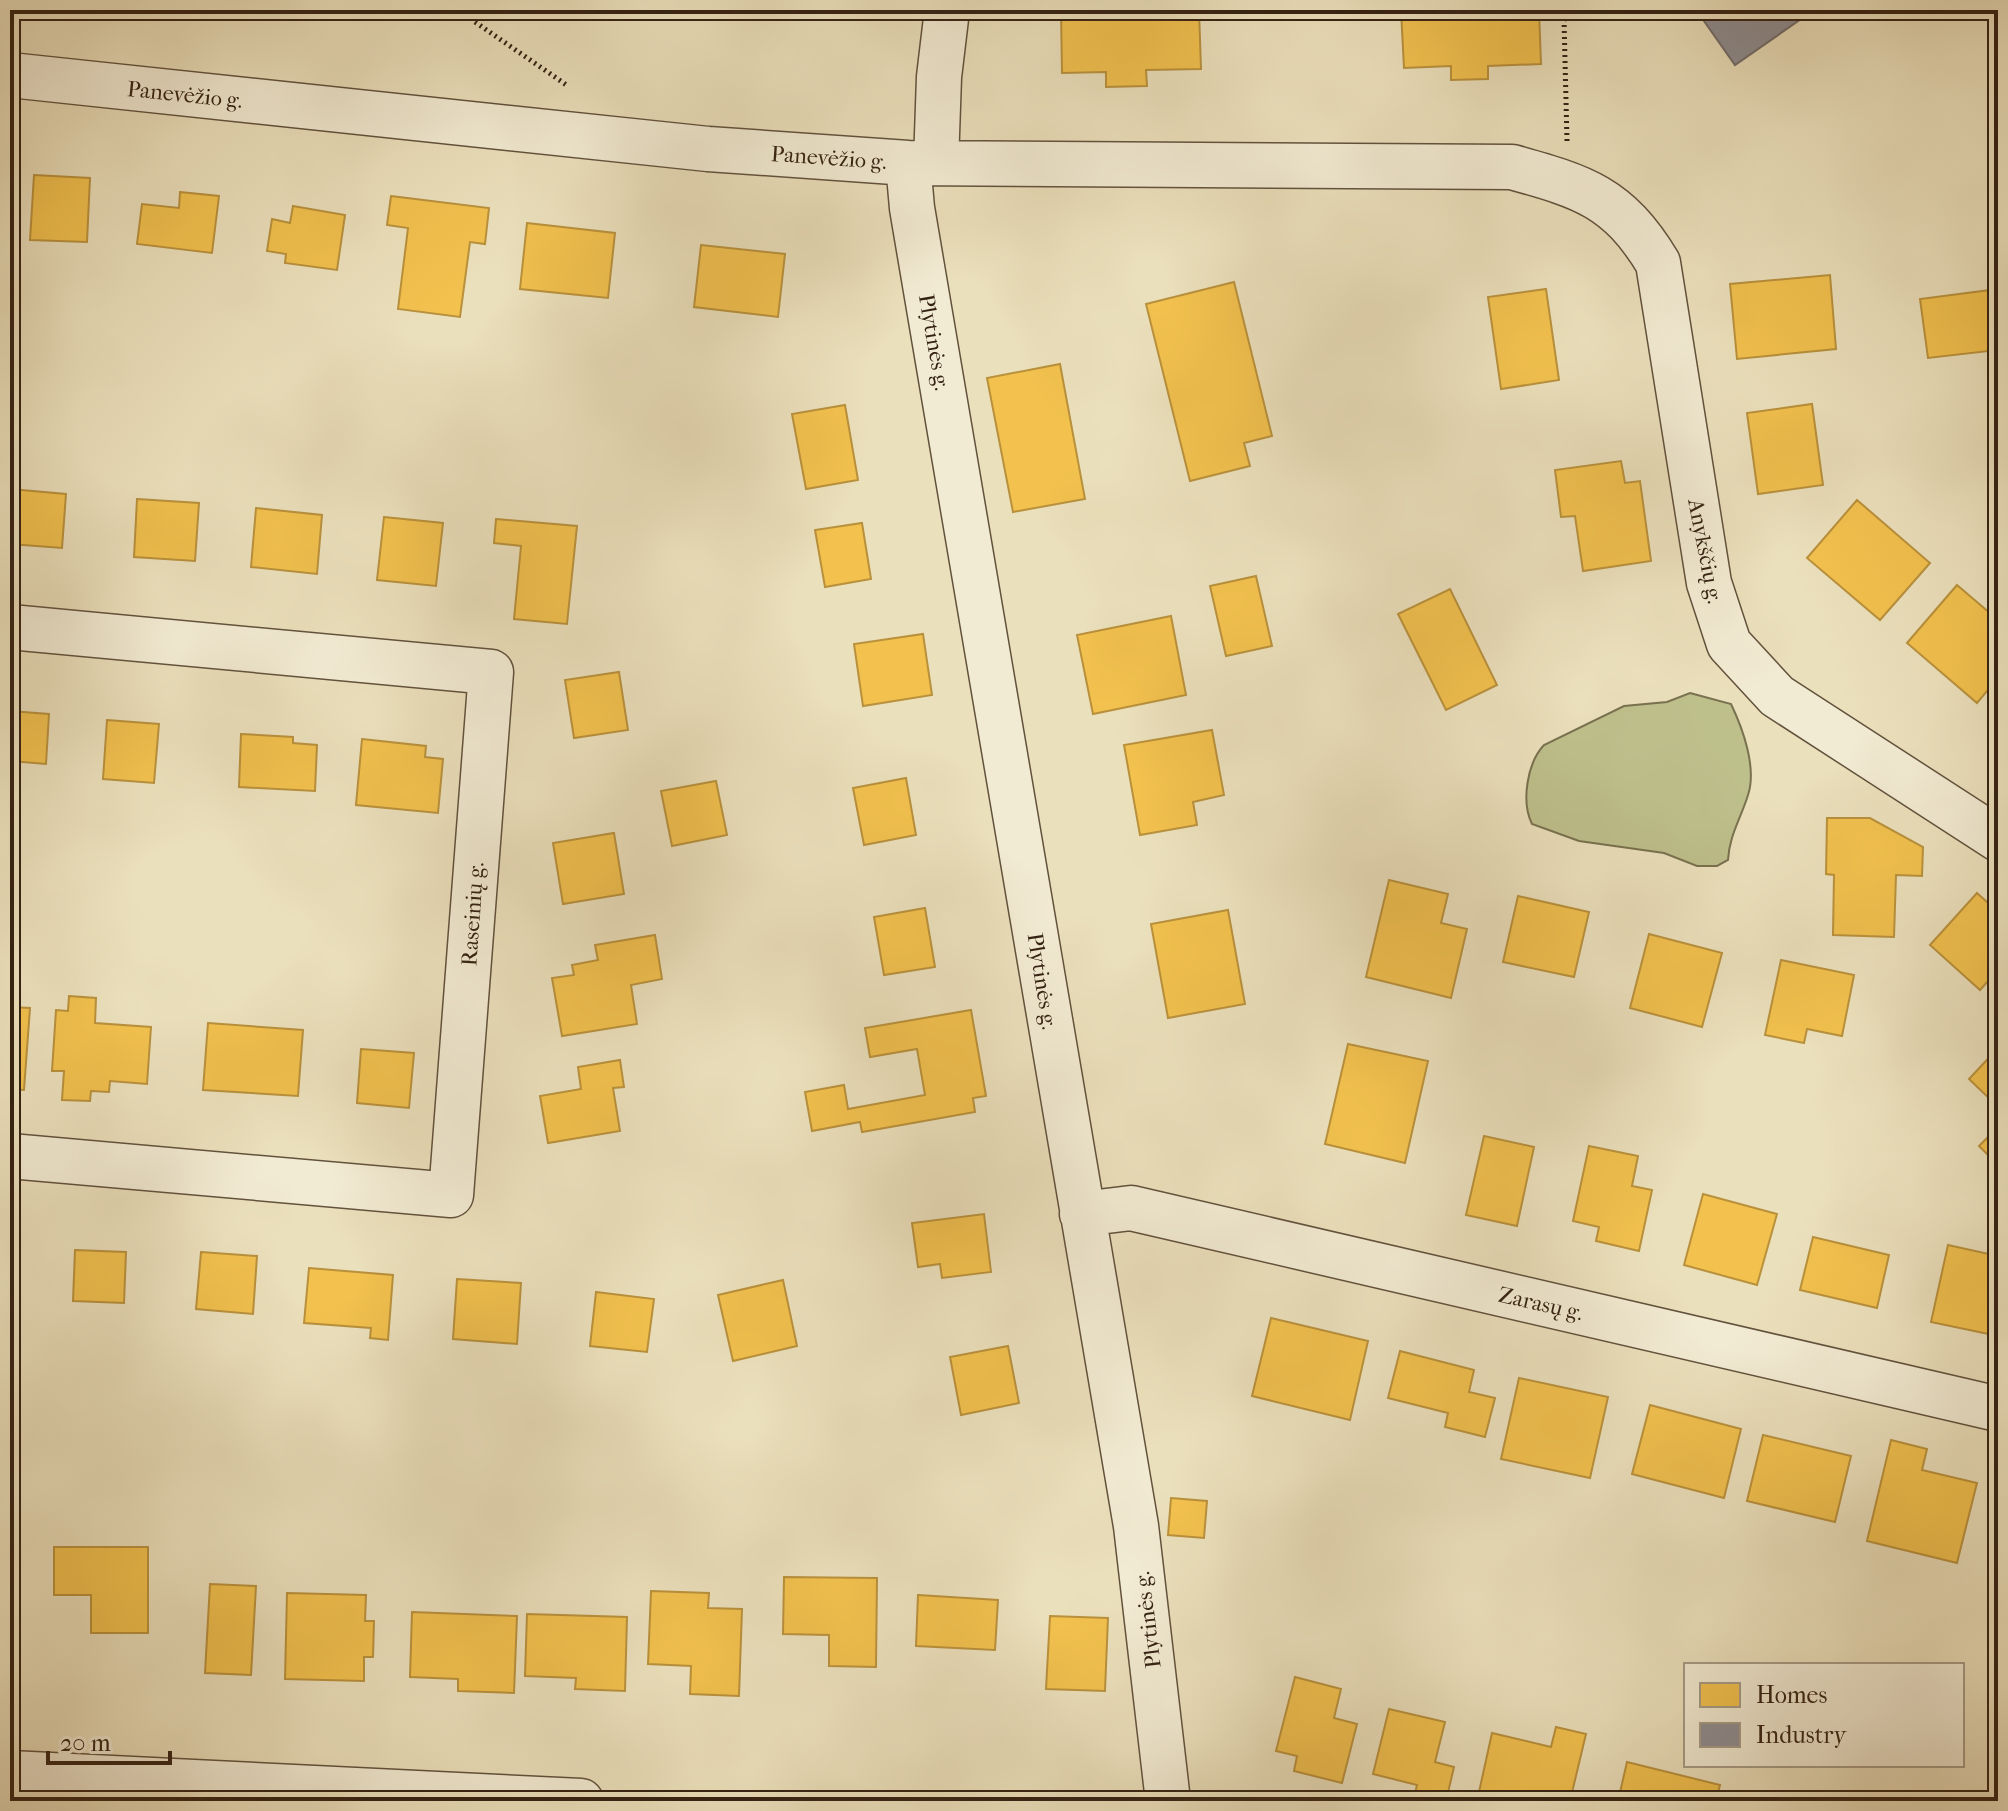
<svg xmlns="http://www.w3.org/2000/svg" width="2008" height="1811" font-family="'IM FELL French Canon',serif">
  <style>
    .green { fill: #bec08c; stroke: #797150; stroke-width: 2 }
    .homes { fill: #f2c14e; stroke: #b9913c; stroke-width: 2 }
    .industry { fill: #8d8d92; stroke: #726d6c; stroke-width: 2 }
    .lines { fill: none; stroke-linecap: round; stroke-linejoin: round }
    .minor-casing { stroke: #62523d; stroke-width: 47 }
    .path { stroke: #342213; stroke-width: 5; stroke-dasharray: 2 4; stroke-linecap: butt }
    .minor { stroke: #f2ebd3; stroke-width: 44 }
    .labels { text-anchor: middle; stroke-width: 8; stroke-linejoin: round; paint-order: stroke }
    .street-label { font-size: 22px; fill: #342213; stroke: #f2ebd3 }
  </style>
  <rect width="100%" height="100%" fill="#ebe0bc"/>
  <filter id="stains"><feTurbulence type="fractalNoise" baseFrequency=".0025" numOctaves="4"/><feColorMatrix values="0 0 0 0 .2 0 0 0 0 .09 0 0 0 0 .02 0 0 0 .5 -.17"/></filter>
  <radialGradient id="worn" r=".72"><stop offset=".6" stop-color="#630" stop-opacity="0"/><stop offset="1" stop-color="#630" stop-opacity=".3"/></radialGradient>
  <path class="green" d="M1690,693L1731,704C1743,729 1757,768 1748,795C1741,818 1729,836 1728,860L1717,866H1697L1664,853L1579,841L1532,824C1521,802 1527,763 1544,745L1624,706L1667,702Z"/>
  <path class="homes" d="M1061,10H1199L1201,69L1146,70L1147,86L1106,87V72L1062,73Z
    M1401,10H1539L1541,64L1488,66V79L1451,80V66L1404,68Z
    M34,175L90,178L87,242L30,240Z
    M180,192L219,196L212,253L137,244L142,204L179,208Z
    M391,196L489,208L485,244L470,242L460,317L398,309L408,228L387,225Z
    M293,206L345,215L337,270L285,263L286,254L267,251L272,219L290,223Z
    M527,223L615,233L608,298L520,289Z
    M701,245L785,254L778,317L694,307Z
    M1830,275L1836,349L1737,359L1730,284Z
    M1234,282L1272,436L1244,443L1250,466L1190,481L1146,304Z
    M1546,289L1559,380L1501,389L1488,297Z
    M1998,289V369L1990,370L1988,351L1928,358L1920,299Z
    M1060,364L1085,499L1013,512L987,378Z
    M1812,404L1823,485L1758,494L1747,413Z
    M845,405L858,480L806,489L792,414Z
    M1621,461L1625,483L1640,481L1651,561L1583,571L1575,516L1561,517L1555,470Z
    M10,489L66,494L62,548L10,544Z
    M137,499L199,503L195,561L134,557Z
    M1857,500L1930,563L1880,620L1807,558Z
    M256,508L322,515L317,574L251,567Z
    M384,517L443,523L436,586L377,580Z
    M496,519L577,526L567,624L514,619L521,546L494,543Z
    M862,523L871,579L825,587L815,530Z
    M1256,576L1272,646L1226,656L1210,586Z
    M1957,585L1998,620V678L1977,703L1907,643Z
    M1450,589L1497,685L1446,710L1398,614Z
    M1171,616L1186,695L1093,714L1077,635Z
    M923,634L932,695L863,706L854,644Z
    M619,672L628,730L574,738L565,680Z
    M10,711L49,714L46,764L10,761Z
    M107,720L159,724L154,783L103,779Z
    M1212,730L1224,795L1193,802L1197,825L1140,835L1124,745Z
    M241,734L293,737V743L317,745L315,791L239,787Z
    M362,739L426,746L425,757L443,759L438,813L356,805Z
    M906,778L916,835L864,845L853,788Z
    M716,781L727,835L672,846L661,791Z
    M1827,818H1870L1923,847L1922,876L1896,875L1894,937L1833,935L1834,875L1826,874Z
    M614,833L624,894L563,904L553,843Z
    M1389,880L1448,894L1441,923L1467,929L1451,998L1366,977Z
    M1977,893L1998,912V970L1980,990L1930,945Z
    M1518,896L1589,912L1574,977L1503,962Z
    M925,908L935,967L884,975L874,917Z
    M1228,910L1245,1004L1168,1018L1151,924Z
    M1649,934L1722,953L1702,1027L1630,1008Z
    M655,935L662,979L631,985L637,1024L562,1036L552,978L574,975L572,965L598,960L595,945Z
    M1781,960L1854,975L1842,1036L1807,1029L1804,1043L1765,1035Z
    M69,996L96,998L95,1023L151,1027L147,1084L110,1081L109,1092L91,1091L90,1101L62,1100L64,1071H52L56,1010L68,1011Z
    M10,1007L30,1008L24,1090L10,1089Z
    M971,1010L986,1096L973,1098L975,1112L862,1132L860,1122L812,1131L805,1092L844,1085L848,1109L925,1095L917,1049L870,1057L865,1028Z
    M208,1023L303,1030L298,1096L203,1090Z
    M1348,1044L1428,1061L1405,1163L1325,1144Z
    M1998,1048V1107L1969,1079Z
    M361,1049L414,1053L409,1108L357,1103Z
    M620,1060L624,1087L613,1088L620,1131L548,1143L540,1096L581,1089L578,1067Z
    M1998,1127V1165L1979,1146Z
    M1484,1136L1534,1147L1517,1226L1466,1215Z
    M1589,1146L1638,1156L1632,1186L1652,1190L1639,1251L1596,1241L1599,1227L1573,1221Z
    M1703,1194L1777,1214L1757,1285L1684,1265Z
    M10,1214H19L17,1275H10Z
    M984,1214L991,1272L942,1278L940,1264L918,1267L912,1223Z
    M1813,1237L1889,1255L1877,1308L1800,1290Z
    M1948,1245L1998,1256V1336L1931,1322Z
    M75,1250L126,1252L124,1303L73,1301Z
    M201,1252L257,1256L253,1314L196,1309Z
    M309,1268L393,1275L388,1340L370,1338L371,1328L304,1323Z
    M457,1279L521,1283L517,1344L453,1339Z
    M783,1280L797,1346L733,1361L718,1295Z
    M596,1292L654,1299L647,1352L590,1346Z
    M1271,1318L1368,1341L1350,1420L1252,1396Z
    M1008,1346L1019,1403L961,1415L950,1357Z
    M1400,1351L1474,1370L1469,1392L1495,1398L1485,1437L1445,1427L1448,1413L1388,1398Z
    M1519,1378L1608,1397L1590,1478L1501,1459Z
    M1650,1405L1741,1429L1724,1498L1632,1474Z
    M1763,1435L1851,1456L1835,1522L1747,1501Z
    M1891,1440L1927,1449L1922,1470L1977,1483L1957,1563L1867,1541Z
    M1171,1498L1207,1501L1204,1538L1168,1535Z
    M1998,1511V1550L1988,1547Z
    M10,1547H15L14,1615H10Z
    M54,1547H148V1633H91V1595H54Z
    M784,1577L877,1578L876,1667L829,1666V1635L783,1634Z
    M210,1584L256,1586L251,1675L205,1673Z
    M651,1591L709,1593L708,1608L742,1609L739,1696L690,1694L691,1666L648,1664Z
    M287,1593L366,1595L365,1621H374L373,1657H364V1681L285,1679Z
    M918,1595L998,1600L995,1650L916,1646Z
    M412,1612L517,1616L514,1693L458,1691V1679L410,1677Z
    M527,1614L627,1617L625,1691L575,1689L576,1678L525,1676Z
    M1050,1616L1108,1618L1105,1691L1046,1689Z
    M1295,1677L1341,1689L1334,1718L1357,1724L1342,1783L1294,1771L1297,1756L1276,1751Z
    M1389,1709L1445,1722L1435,1762L1454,1767L1446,1801H1413L1417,1785L1373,1774Z
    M1556,1727L1586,1734L1570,1801H1477L1492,1733L1551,1747Z
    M1627,1762L1720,1785L1716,1801H1618Z"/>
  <path class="industry" d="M1721,10H1814L1735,65L1704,21Z"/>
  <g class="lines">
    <defs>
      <path id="minor" d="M10,75L708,149L908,163L1512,167C1584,187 1618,197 1658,263L1709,583L1729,644L1777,696L1998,839
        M908,163L912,208L1136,1526L1168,1801
        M936,163L939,77L947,10
        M10,627L491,672L451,1195L10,1156
        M1082,1214L1131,1208L1998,1409
        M10,1773L581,1801"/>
    </defs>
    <use href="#minor" class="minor-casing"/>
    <path class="path" d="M475,22L568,86
      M1567,141L1564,20L1573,10"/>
    <use href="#minor" class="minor"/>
  </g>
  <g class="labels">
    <g class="street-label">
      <text transform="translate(185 94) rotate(6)" y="8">Panevėžio g.</text>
      <text transform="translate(829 157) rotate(4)" y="8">Panevėžio g.</text>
      <text transform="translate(935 342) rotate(80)" y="8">Plytinės g.</text>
      <text transform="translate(1706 551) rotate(79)" y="8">Anykščių g.</text>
      <text transform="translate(472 914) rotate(-86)" y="8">Raseinių g.</text>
      <text transform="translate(1043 981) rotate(81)" y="8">Plytinės g.</text>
      <text transform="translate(1541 1303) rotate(13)" y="8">Zarasų g.</text>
      <text transform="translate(1147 1620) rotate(-97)" y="8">Plytinės g.</text>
    </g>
  </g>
  <rect width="2008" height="1811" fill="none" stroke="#ebe0bc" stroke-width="40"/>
  <rect x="12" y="12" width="1984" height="1787" fill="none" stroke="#342213" stroke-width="4"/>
  <rect x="20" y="20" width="1968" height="1771" fill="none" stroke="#342213" stroke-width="2"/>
  <rect x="1684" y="1663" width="280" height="104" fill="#f2ebd3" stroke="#a69b86" stroke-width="2"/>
  <rect x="1700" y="1683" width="40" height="24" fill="#f2c14e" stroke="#a69b86" stroke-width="2"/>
  <text x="1756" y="1703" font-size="24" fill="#342213">Homes</text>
  <rect x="1700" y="1723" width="40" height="24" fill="#8d8d92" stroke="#a69b86" stroke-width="2"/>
  <text x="1756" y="1743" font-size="24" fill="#342213">Industry</text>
  <path d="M48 1751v12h122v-12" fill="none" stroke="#342213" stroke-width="4"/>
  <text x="60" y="1751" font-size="24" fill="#342213" stroke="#f2ebd3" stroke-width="6" paint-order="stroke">20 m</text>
  <rect width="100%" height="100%" filter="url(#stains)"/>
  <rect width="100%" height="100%" fill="url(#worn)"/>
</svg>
